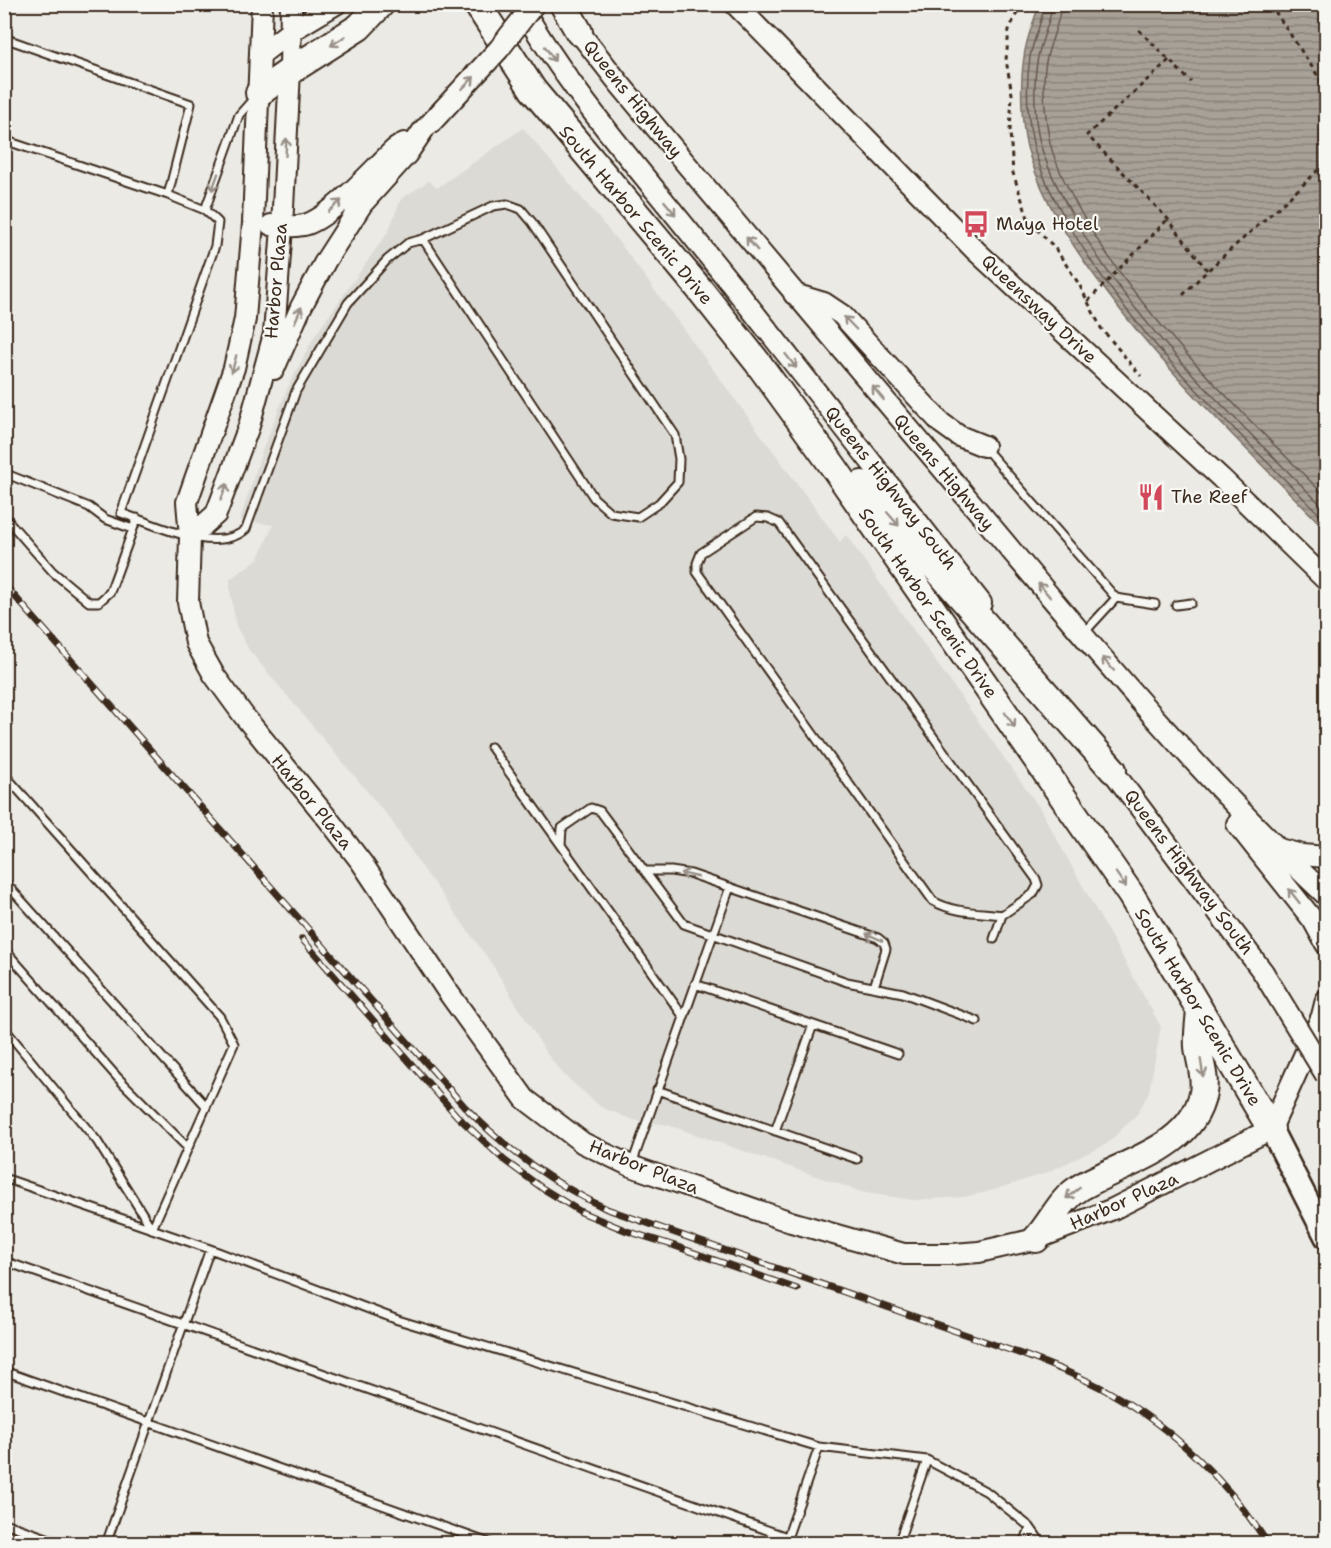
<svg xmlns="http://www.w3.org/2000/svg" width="1331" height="1548" font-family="'Shantell Sans',sans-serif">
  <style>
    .built { fill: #dcdad4 }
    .water { fill: url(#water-rules); stroke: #7c7167; stroke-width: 1.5 }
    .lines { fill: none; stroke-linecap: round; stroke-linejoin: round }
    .shore { stroke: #675a4f; stroke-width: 1.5 }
    .lane-casing { stroke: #3b2a1e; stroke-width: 11 }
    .secondary-casing { stroke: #3b2a1e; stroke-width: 24 }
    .primary-casing { stroke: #3b2a1e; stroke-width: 26 }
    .highway-casing { stroke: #3b2a1e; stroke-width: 30 }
    .path { stroke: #3b2a1e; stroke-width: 3; stroke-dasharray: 4.5 4.5; stroke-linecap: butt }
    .lane { stroke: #f6f6f2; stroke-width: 7 }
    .secondary { stroke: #f6f6f2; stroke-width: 20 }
    .primary { stroke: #f6f6f2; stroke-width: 21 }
    .highway { stroke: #f6f6f2; stroke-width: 26 }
    .rail-casing { stroke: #3b2a1e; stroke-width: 7 }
    .rail { stroke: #f6f6f2; stroke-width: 4.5; stroke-dasharray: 14; stroke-linecap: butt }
    .secondary-bridge-casing { stroke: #3b2a1e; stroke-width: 24; stroke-linecap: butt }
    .secondary-bridge { stroke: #f6f6f2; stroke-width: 20 }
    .oneway { stroke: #989088 }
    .labels { text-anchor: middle; stroke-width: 4.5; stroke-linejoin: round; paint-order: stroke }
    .street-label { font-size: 18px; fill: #3b2a1e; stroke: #f6f6f2 }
    .poi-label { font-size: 18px; fill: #3b2a1e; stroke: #f6f6f2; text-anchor: start }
  </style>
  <defs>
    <pattern id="water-rules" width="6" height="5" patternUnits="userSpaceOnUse" patternTransform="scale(1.5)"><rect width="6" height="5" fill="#a8a198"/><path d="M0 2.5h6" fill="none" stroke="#8a837b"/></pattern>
  </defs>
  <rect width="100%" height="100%" fill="#ebeae5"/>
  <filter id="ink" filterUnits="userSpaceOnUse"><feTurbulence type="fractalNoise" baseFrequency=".0167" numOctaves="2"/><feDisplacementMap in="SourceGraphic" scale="12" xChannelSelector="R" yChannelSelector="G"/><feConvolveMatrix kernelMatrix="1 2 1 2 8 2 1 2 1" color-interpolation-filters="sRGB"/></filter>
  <g filter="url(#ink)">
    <path class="built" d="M523,128L622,246L840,542L846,535L1039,807L1161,1027L1149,1092L1138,1113L1107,1144L1046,1173L987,1192L964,1197L914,1200L865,1193L668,1125L633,1120L601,1107L563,1074L547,1054L492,964L419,863L391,820L249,650L236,626L230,590V579L259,558L273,525L240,520L262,451L288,387L314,337L388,232L401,199L429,181L437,188Z"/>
    <path class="water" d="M1039,5H1326V530C1249,451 1168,375 1102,286C1071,245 1041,198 1027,147C1021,122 1020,83 1024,57C1026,39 1034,21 1039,5Z"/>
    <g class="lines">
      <path class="shore" d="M1044,4C1043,22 1033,39 1030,57C1026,84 1027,116 1033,143C1038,168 1053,197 1065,218C1130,335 1234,427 1326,521
        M1052,4C1051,22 1041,40 1038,57C1033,81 1034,120 1040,143C1047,169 1061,195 1074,218C1136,329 1238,420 1326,510
        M1061,4C1060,22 1051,40 1047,57C1041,82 1045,113 1049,138C1053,161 1068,189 1079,209C1141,320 1238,407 1326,497"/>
      <defs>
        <path id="lane" d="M4,38L191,104L168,195
          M4,140L168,195L205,210L218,222L215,246L121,513C155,524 216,556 246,529L296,391L348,303L387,260L408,243L423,239L493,206L507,204L521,209L532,222L675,435L679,459L678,482L659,503L638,517L611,513L594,498L423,239
          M205,210L239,115L253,99
          M984,447L1116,598L1155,604
          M4,473L89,507L105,519L133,529
          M4,516L53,572L89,602H99L110,592L137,518
          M1176,605L1191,603
          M1083,634L1116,598
          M491,747L561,845
          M4,774L220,1017L234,1044L152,1229
          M645,871H671L691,874L878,938L884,943L886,949L874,987
          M4,881L206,1106
          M994,939L1002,915L1033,894L1038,885L1036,879L779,523L768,518L756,517L701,553L697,563V572L933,901C954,913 978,912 1002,915
          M4,949L118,1078L188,1148
          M695,984L898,1054
          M683,1016L561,845L562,828L591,808L600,811L684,924L847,982L903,993L977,1021
          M4,1028L97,1141L152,1229
          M657,1090L857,1159
          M775,1131L813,1025
          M632,1164L730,887
          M4,1178L210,1249L398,1320L819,1447L927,1460L987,1492L1030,1527L1042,1544
          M4,1261L787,1537
          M4,1371L492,1544
          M4,1523L64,1544
          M106,1544L210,1249
          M785,1544L819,1447
          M898,1544L927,1460
          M1024,1544L1030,1527"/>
        <path id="secondary" d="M262,4L253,223L245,319L234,368L187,502L190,537L188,602L196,643L214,675L244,716L328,819L362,863L448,992L525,1099L583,1143L631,1166L791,1222L904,1254H953L979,1252L1036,1239L1113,1209L1271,1129L1322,1016L1326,1000
          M520,4C572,95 642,172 707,254C800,369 890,487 981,603
          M735,4L976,251L1221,478L1326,580
          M574,18L579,32L618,82C739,228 861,373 984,518C1093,648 1202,779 1326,895
          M261,54L291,31L336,4
          M271,225C282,227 294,227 304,225C331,218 373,169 395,149L404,143
          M794,294L824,303L842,315L941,423L959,436L984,446
          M274,369L301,307L326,260L362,204L407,154L424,129
          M190,537L216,514L249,426L274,334L282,227L290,71L291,4
          M1105,761L1263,972
          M1237,824L1313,920L1326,944
          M1279,849L1302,855L1326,857"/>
        <path id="primary" d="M1271,1129L1326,1237"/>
        <path id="highway" d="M477,4L533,90L697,286L758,363L833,466L1131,895L1271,1129
          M563,4L579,32
          M259,93L290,71L359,27L381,4
          M862,484L1113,770
          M1036,1239C1052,1222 1060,1199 1081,1187C1123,1162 1192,1149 1203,1093C1206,1077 1200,1063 1198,1047C1197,1035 1199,1023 1200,1010"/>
      </defs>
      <use href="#lane" class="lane-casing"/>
      <use href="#secondary" class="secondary-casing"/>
      <use href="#primary" class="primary-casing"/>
      <use href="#highway" class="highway-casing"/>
      <path class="path" d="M1021,4L1009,30L1006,60L1012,94L1010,131L1013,173L1029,221L1055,248L1079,284L1101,328L1141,376
        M1270,4L1326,88
        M1139,30L1191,82
        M1169,60L1087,135L1168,219L1207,270
        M1183,295C1228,248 1281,209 1326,162
        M1088,301L1168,219"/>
      <use href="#lane" class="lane"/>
      <use href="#secondary" class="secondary"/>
      <use href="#primary" class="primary"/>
      <use href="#highway" class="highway"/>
      <defs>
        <path id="rail" d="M4,584L465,1107C508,1151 552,1183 607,1209L1024,1355C1053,1366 1082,1377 1109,1392C1173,1428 1228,1482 1268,1544
          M302,939L457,1116L504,1160L542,1188L581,1212L627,1231L675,1246L797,1289"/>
      </defs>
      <use href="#rail" class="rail-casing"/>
      <use href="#rail" class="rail"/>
      <defs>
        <path id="secondary-bridge" d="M428,126L499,49L534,4
          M1263,972L1326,1075"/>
      </defs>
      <use href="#secondary-bridge" class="secondary-bridge-casing"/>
      <use href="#secondary-bridge" class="secondary-bridge"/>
    </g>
    <defs><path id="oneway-shaft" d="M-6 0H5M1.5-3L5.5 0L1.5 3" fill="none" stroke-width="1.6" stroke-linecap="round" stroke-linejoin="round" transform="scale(1.5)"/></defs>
    <g class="oneway">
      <use href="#oneway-shaft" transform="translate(338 41) rotate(146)"/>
      <use href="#oneway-shaft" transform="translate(550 54) rotate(56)"/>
      <use href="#oneway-shaft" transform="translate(468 83) rotate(-46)"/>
      <use href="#oneway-shaft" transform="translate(286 147) rotate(-87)"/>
      <use href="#oneway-shaft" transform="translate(215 182) rotate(110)"/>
      <use href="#oneway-shaft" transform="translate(335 206) rotate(-42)"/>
      <use href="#oneway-shaft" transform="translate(670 208) rotate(51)"/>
      <use href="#oneway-shaft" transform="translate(752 244) rotate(-130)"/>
      <use href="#oneway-shaft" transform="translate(298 315) rotate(-66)"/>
      <use href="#oneway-shaft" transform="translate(850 323) rotate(-134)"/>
      <use href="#oneway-shaft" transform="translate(791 361) rotate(52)"/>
      <use href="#oneway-shaft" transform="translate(234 364) rotate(105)"/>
      <use href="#oneway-shaft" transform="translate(878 393) rotate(-130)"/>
      <use href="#oneway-shaft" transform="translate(224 492) rotate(-69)"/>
      <use href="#oneway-shaft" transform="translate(893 519) rotate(49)"/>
      <use href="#oneway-shaft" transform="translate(1044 590) rotate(-130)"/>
      <use href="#oneway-shaft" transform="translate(1108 664) rotate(-132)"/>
      <use href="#oneway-shaft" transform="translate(1010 720) rotate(55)"/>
      <use href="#oneway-shaft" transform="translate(689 875) rotate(-167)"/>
      <use href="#oneway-shaft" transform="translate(1121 880) rotate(55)"/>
      <use href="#oneway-shaft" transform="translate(1294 896) rotate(-128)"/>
      <use href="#oneway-shaft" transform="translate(874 937) rotate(-156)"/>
      <use href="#oneway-shaft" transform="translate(1202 1068) rotate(81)"/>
      <use href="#oneway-shaft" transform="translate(1073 1193) rotate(142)"/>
    </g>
  </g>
  <defs>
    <symbol id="bus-bare" viewBox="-9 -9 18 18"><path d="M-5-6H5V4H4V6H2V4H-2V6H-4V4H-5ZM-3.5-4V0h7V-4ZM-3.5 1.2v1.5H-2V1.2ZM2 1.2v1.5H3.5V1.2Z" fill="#d1495b" stroke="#f6f6f2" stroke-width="2.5" paint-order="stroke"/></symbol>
    <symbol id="restaurant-bare" viewBox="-9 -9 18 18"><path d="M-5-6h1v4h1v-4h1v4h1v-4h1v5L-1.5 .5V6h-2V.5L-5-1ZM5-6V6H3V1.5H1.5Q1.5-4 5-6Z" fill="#d1495b" stroke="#f6f6f2" stroke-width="2.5" paint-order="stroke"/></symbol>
  </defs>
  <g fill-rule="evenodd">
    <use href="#bus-bare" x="957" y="205" width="38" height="38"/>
    <use href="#restaurant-bare" x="1132" y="478" width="38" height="38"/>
  </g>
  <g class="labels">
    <g class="street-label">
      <text transform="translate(633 99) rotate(51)" y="6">Queens Highway</text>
      <text transform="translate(636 215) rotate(50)" y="6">South Harbor Scenic Drive</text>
      <text transform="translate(276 281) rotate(-85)" y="6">Harbor Plaza</text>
      <text transform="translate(1039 309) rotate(43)" y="6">Queensway Drive</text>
      <text transform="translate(944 472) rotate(50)" y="6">Queens Highway</text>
      <text transform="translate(891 488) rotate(52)" y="6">Queens Highway South</text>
      <text transform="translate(928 603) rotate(55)" y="6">South Harbor Scenic Drive</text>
      <text transform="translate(312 802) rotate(51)" y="6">Harbor Plaza</text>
      <text transform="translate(1189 872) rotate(53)" y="6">Queens Highway South</text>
      <text transform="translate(1198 1007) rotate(59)" y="6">South Harbor Scenic Drive</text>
      <text transform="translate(644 1167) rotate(22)" y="6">Harbor Plaza</text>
      <text transform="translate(1124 1201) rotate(-24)" y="6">Harbor Plaza</text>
    </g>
    <g class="poi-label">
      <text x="996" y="230">Maya Hotel</text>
      <text x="1171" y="503">The Reef</text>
    </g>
  </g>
  <rect width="1331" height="1548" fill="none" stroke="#f6f6f2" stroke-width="24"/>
  <rect x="12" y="12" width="1307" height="1524" fill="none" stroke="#3b2a1e" stroke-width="2" filter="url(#ink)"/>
</svg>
